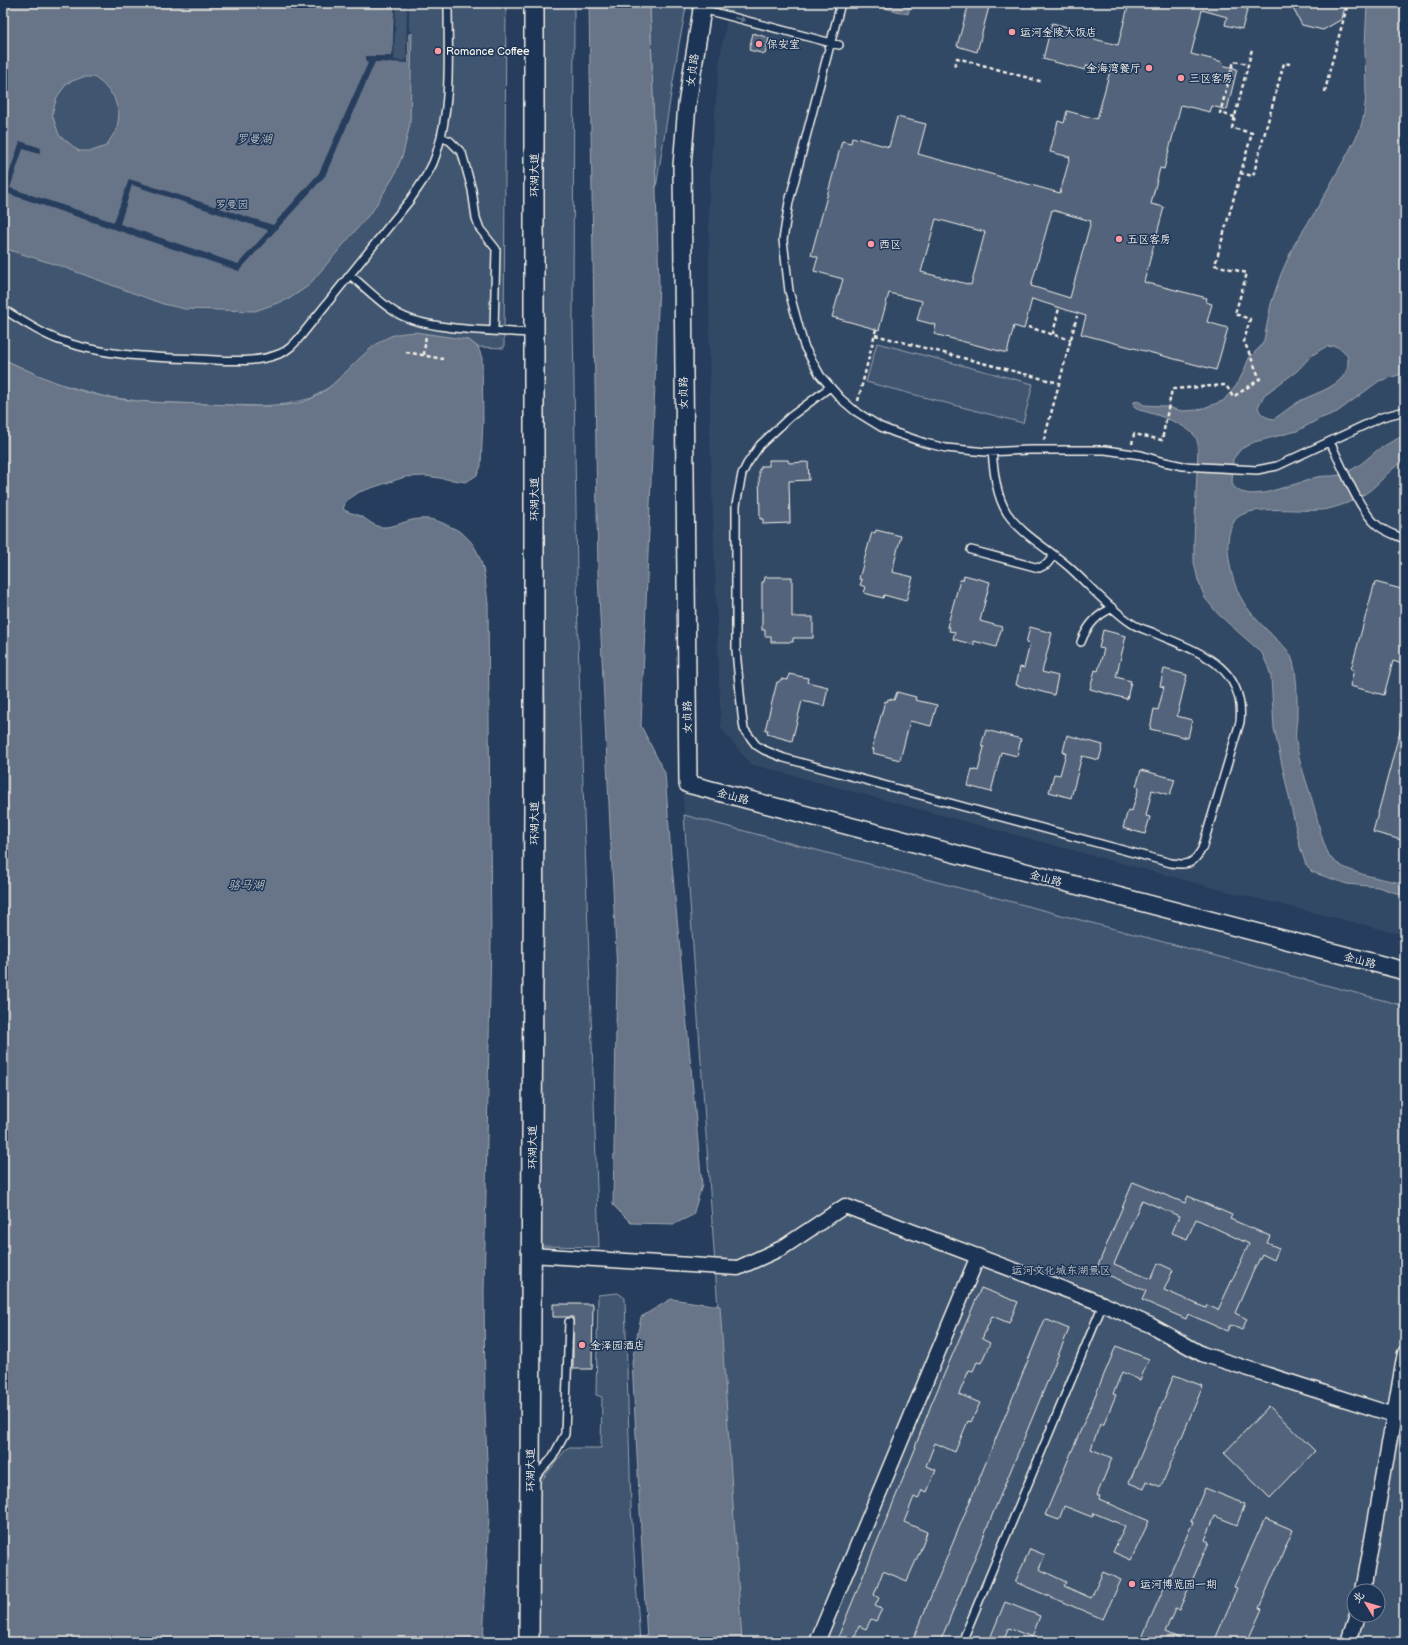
<svg xmlns="http://www.w3.org/2000/svg" width="1408" height="1645" font-family="'Balsamiq Sans','LXGW WenKai TC',sans-serif">
  <style>
    .built { fill: #334966 }
    .green { fill: #40546f; stroke: #9aa2ac; fill-rule: evenodd }
    .water { fill: #677588; stroke: #9fa7ae; fill-rule: evenodd }
    .pier { fill: #263d5d; fill-rule: evenodd }
    .building { fill: #52647b; stroke: #f4f1e8; fill-rule: evenodd }
    .lines { fill: none; stroke-linecap: round; stroke-linejoin: round }
    .service-casing { stroke: #f4f1e8; stroke-width: 10 }
    .minor-casing { stroke: #f4f1e8; stroke-width: 17 }
    .tertiary-casing { stroke: #f4f1e8; stroke-width: 20 }
    .secondary-casing { stroke: #f4f1e8; stroke-width: 22 }
    .path { stroke: #f4f1e8; stroke-width: 2.5; stroke-dasharray: 4 3; stroke-linecap: butt }
    .service { stroke: #1d3557; stroke-width: 7 }
    .minor { stroke: #1d3557; stroke-width: 14 }
    .tertiary { stroke: #1d3557; stroke-width: 17 }
    .secondary { stroke: #1d3557; stroke-width: 19 }
    .oneway { fill: #68778a }
    .poi-dot { fill: #ff9aa2; stroke: #1d3557; stroke-width: 1.5 }
    .labels { text-anchor: middle; stroke-width: 3; stroke-linejoin: round; paint-order: stroke }
    .poi-label { font-size: 11px; fill: #f4f1e8; stroke: #1d3557; text-anchor: start }
    .street-label { font-size: 11px; fill: #f4f1e8; stroke: #1d3557 }
    .park-label { font-size: 11px; fill: #bec2c4; stroke: #1d3557 }
    .water-label { font-size: 12px; font-style: italic; fill: #bcbfc2; stroke: #1d3557 }
  </style>
  <rect width="100%" height="100%" fill="#263d5d"/>
  <filter id="ink" filterUnits="userSpaceOnUse"><feTurbulence type="fractalNoise" baseFrequency=".025" numOctaves="2"/><feDisplacementMap in="SourceGraphic" scale="8" xChannelSelector="R" yChannelSelector="G"/><feConvolveMatrix kernelMatrix="1 2 1 2 8 2 1 2 1" color-interpolation-filters="sRGB"/></filter>
  <g filter="url(#ink)">
    <path class="built" d="M730,3H1405V935L1218,889L750,764L721,728L710,437L709,285V199L712,146L720,57Z
      M683,790L1405,978V1006L684,815Z"/>
    <path class="green" d="M3,3H506L504,348L478,347L468,340L351,368L331,386L312,398L287,404L260,406L145,402L102,396L50,381L3,359Z
      M543,3H574L573,322L578,640L599,1247L540,1246L545,714L542,365Z
      M650,3H687L679,44L656,188Z
      M877,343L1033,384L1023,423L866,382Z
      M684,815L1405,1006V1642H741ZM1354,1591H1378V1615H1354Z
      M618,1293L625,1298L631,1508L640,1642H535L538,1485L567,1448H601L602,1397L596,1395L598,1295Z"/>
    <path class="water" d="M3,3H394L392,62H408V33H412L410,124L403,154L394,176L373,210L308,286L289,299L255,311L185,309L163,304L63,267L3,248ZM83,77H94L103,84L114,97L119,114L117,129L106,146L92,151H79L59,135L52,114L57,97L67,83Z
      M589,3H650L659,284L641,726L665,773L671,855L702,1185L693,1215L674,1224L631,1223L613,1205L617,972L598,574Z
      M865,3H911L908,14Z
      M1367,3H1398L1405,20V373L1379,381L1337,412L1319,419L1297,431L1254,442L1241,449L1233,459L1232,484L1236,489L1241,492L1250,494L1265,493L1309,480C1321,473 1333,479 1345,473C1358,467 1365,461 1375,452C1384,445 1395,440 1405,435V461C1393,466 1386,476 1376,485C1364,497 1345,505 1328,509C1306,514 1248,502 1235,520C1227,532 1227,546 1229,559C1234,593 1245,609 1270,633C1277,641 1286,646 1291,656C1298,672 1297,701 1297,719C1296,726 1295,734 1296,742C1299,762 1307,783 1313,803C1318,820 1321,840 1329,855C1339,873 1385,879 1405,884V896L1378,887L1347,884L1312,872L1306,865L1300,847L1274,728L1271,676L1268,667L1262,653L1218,614L1205,598L1198,580L1194,562V542L1198,449C1198,446 1198,443 1197,440C1192,425 1153,413 1139,410L1134,406V402L1138,401L1144,405L1163,406L1182,411L1198,410L1223,401L1236,386L1243,373L1249,358L1261,346L1264,340L1271,304L1281,274L1294,245L1315,212L1348,153L1360,130L1364,114L1366,95L1365,47ZM1335,346C1342,349 1348,353 1348,361C1349,385 1317,392 1300,401C1291,406 1283,413 1274,419C1266,418 1260,415 1258,407L1264,395L1297,371L1311,356L1325,347Z
      M415,332L469,340L478,347L482,358L483,419L481,466L477,475L466,482L426,476L405,477L359,492L346,501L343,509C348,513 354,513 360,516C367,519 373,526 381,527C395,528 407,519 420,519C431,518 439,521 449,526C483,540 484,571 488,603L491,941L484,1291L485,1409L489,1514L483,1642H3V359C35,374 67,389 102,396C137,403 173,403 208,404C237,405 287,411 313,398C342,383 362,348 391,336C398,333 407,333 415,332Z
      M671,1299L720,1306L742,1642H647L632,1361L641,1317Z"/>
    <path class="pier" d="M394,3H396L394,60L406,61L407,3H409V30L412,31V33L408,34V63L375,62L325,176L239,271L3,192L20,141L41,148L39,154L23,149L10,188L114,222L129,179L273,225L319,173L368,63L366,62V56H392ZM132,185L268,230V231L238,264L120,224Z"/>
    <path class="building" d="M969,3H990L977,52L957,46Z
      M1129,3H1249L1242,29L1225,25L1227,17L1202,10L1191,54L1223,62L1222,65L1237,69L1227,110L1212,106L1210,112L1181,105L1164,169L1160,168L1151,204L1164,207L1144,282L1207,298L1206,302L1212,304L1207,322L1228,328L1216,370L1081,334L1086,316L1032,299L1024,329L1014,326L1007,353L934,334L936,325L917,320L922,301L889,293L879,330L832,317L843,279L814,271L818,257L811,255L842,141L851,143L852,137L889,147L897,117L926,124L918,154L1060,193L1070,157L1050,152L1058,121L1064,123L1067,111L1097,119L1110,71L1087,65L1085,70L1043,59L1052,23L1095,34L1094,39L1118,45ZM1052,210L1091,221L1070,298L1031,286ZM936,219L985,232L971,285L921,272Z
      M1290,3H1346L1342,19L1323,30L1302,25Z
      M753,33L769,38L765,54L749,50Z
      M769,460H788L789,463L808,462L809,480L789,481L790,523L763,524V519H760L759,469H761V466H769Z
      M876,530L901,536L892,572L913,577L906,601L884,595L883,598L864,593L866,587L860,585L862,580L859,579L872,532L875,533Z
      M964,575L990,582L980,621L1002,627L996,647L974,641V645L953,639L955,632L949,631L950,627H947L960,580H963Z
      M765,577H792V617H813V638H793V642H771V636H765V630H762V582H764Z
      M1375,582L1405,590V665L1393,661L1384,695L1350,686L1354,670L1351,669Z
      M1030,627L1052,633L1042,672L1058,676L1054,695L1016,685L1020,667L1024,668L1030,644L1026,643Z
      M1103,630L1126,636L1116,677L1131,681L1127,699L1090,689L1095,670L1098,671L1104,649L1099,648Z
      M1164,669L1187,675L1177,716L1192,720L1188,738L1150,729L1154,709L1158,710L1164,687L1160,686Z
      M789,674L808,678L807,682L828,687L824,706L802,701L792,741L767,734L768,730H765L777,682H779L781,679L788,680Z
      M897,692L916,697L915,700L937,705L931,726L910,721L900,760L873,753L874,749H872L885,701L887,702L888,699L894,700Z
      M1401,727H1405V841L1373,832Z
      M986,730L1021,739L1017,756L1001,752L991,792L968,786L972,769L978,771L984,747L981,746Z
      M1067,735L1103,745L1099,760L1082,756L1071,798L1049,792L1054,774L1060,775L1066,753L1063,752Z
      M1141,770L1175,779L1170,795L1152,790L1146,816L1150,817L1145,834L1123,828L1128,810L1132,811L1139,787L1136,786Z
      M1133,1182L1185,1203L1188,1196L1232,1215L1230,1219L1270,1236L1267,1243L1279,1248L1274,1260L1262,1254L1251,1276L1235,1313L1247,1319L1242,1330L1230,1325L1227,1331L1188,1314L1186,1319L1142,1300L1146,1291L1096,1270ZM1142,1200L1179,1216L1172,1233L1187,1239L1196,1219L1249,1244L1218,1310L1207,1305L1206,1308L1164,1290L1173,1270L1158,1263L1151,1279L1114,1264Z
      M981,1288L1018,1302L1009,1323L992,1316L982,1339L990,1343L981,1363L977,1362L973,1371L969,1370L959,1394L980,1403L971,1422L968,1421L955,1452L935,1443L926,1466L936,1470L927,1492L922,1490L918,1499L914,1497L904,1522L927,1532L920,1551L907,1581L883,1571L874,1595L879,1598L875,1606L882,1609L876,1621L871,1619L866,1629L859,1626L853,1642H836L916,1447H915L931,1405Z
      M553,1304H593L592,1369H573V1317H553Z
      M1045,1319L1069,1329L940,1642H912Z
      M1116,1346L1149,1359L1140,1380L1122,1372L1113,1394L1116,1395L1103,1426L1100,1424L1091,1449L1112,1458L1097,1495L1100,1496L1099,1499L1149,1521L1131,1560L1113,1552L1125,1526L1094,1513L1092,1517L1064,1506L1059,1520L1045,1515Z
      M1174,1375L1203,1386L1161,1487L1147,1481L1144,1489L1129,1483Z
      M1269,1406L1315,1451L1270,1498L1224,1453Z
      M1205,1488L1245,1504L1237,1525L1215,1516L1205,1540L1209,1542L1179,1610L1175,1609L1165,1632L1188,1642H1140L1193,1522L1191,1521Z
      M1265,1518L1293,1530L1259,1608L1262,1609L1247,1642H1214L1237,1588L1234,1587Z
      M1030,1549L1045,1555L1039,1569L1066,1582L1064,1586L1091,1598L1103,1572L1121,1580L1103,1619L1015,1582Z
      M1005,1602L1040,1616L1032,1637L1009,1628L1003,1641L991,1636Z"/>
    <g class="lines">
      <defs>
        <path id="service" d="M841,3L789,202L783,240L789,291L804,346L820,375L841,399L855,411L881,427L896,433L925,443L946,448L986,452L1029,450H1105L1141,455L1160,461L1183,466L1257,470L1277,466L1382,417L1405,411
          M702,9L839,45
          M441,137L450,141L462,153L472,190L476,218L480,229L496,249L494,330
          M350,275C365,287 379,302 395,312C424,331 499,331 534,333
          M3,309C21,320 39,333 59,340C103,356 151,357 197,359C224,360 254,364 279,354C288,351 294,344 300,337L410,200C419,186 431,172 436,155C452,107 448,53 448,3
          M830,387L790,417L760,445L747,464L742,474L736,505V650L742,715L744,729L756,745L764,750L784,758L1171,863C1188,866 1193,864 1202,849L1240,722C1246,665 1196,651 1154,633C1147,630 1138,628 1131,623C1109,608 1089,585 1069,567C1049,549 1022,535 1007,513C996,495 994,472 992,452
          M1330,442C1342,465 1358,509 1377,525C1385,532 1395,535 1405,539
          M971,550L1039,568L1047,564L1054,555
          M1081,642C1087,626 1097,614 1113,608
          M533,1480L552,1458L565,1434L569,1322
          M962,1642L1103,1304"/>
        <path id="minor" d="M531,1255L738,1268L782,1248L845,1206L1103,1304L1150,1325L1202,1354L1394,1415
          M1363,1591L1405,1353
          M817,1642L978,1256
          M1348,1642L1357,1615"/>
        <path id="tertiary" d="M703,3L687,105L682,166L688,784L1405,971"/>
        <path id="secondary" d="M529,1642L534,806V3"/>
      </defs>
      <use href="#service" class="service-casing"/>
      <use href="#minor" class="minor-casing"/>
      <use href="#tertiary" class="tertiary-casing"/>
      <use href="#secondary" class="secondary-casing"/>
      <path class="path" d="M955,66L957,58L1043,82
        M1325,92L1330,69L1348,3
        M1235,117L1220,113L1234,61L1248,64
        M1240,173L1253,176L1284,63L1290,64
        M1028,327L1071,340
        M1053,334L1059,308
        M875,335L1059,383
        M406,352L443,359
        M424,355L426,334
        M858,401L876,329
        M1044,440L1077,316
        M1132,444L1134,434L1162,440L1172,389L1226,385L1233,397L1260,379L1244,341L1250,319L1235,314L1247,273L1215,265L1252,133L1232,128L1252,49"/>
      <use href="#service" class="service"/>
      <use href="#minor" class="minor"/>
      <use href="#tertiary" class="tertiary"/>
      <use href="#secondary" class="secondary"/>
    </g>
    <defs><path id="oneway-solid" d="M-6-.8H1V-3.2L6.5 0L1 3.2V.8H-6Z"/></defs>
    <use class="oneway" href="#oneway-solid" transform="translate(740 19) rotate(15)"/>
  </g>
  <g class="poi-dot">
    <circle cx="1012" cy="32" r="4"/>
    <circle cx="759" cy="44" r="4"/>
    <circle cx="438" cy="51" r="4"/>
    <circle cx="1149" cy="68" r="4"/>
    <circle cx="1181" cy="78" r="4"/>
    <circle cx="1119" cy="239" r="4"/>
    <circle cx="871" cy="244" r="4"/>
    <circle cx="582" cy="1345" r="4"/>
    <circle cx="1132" cy="1584" r="4"/>
  </g>
  <g class="labels">
    <g class="poi-label">
      <text x="1020" y="36">运河金陵大饭店</text>
      <text x="767" y="48">保安室</text>
      <text x="446" y="55">Romance Coffee</text>
      <text x="1141" y="72" text-anchor="end">金海湾餐厅</text>
      <text x="1189" y="82">三区客房</text>
      <text x="1127" y="243">五区客房</text>
      <text x="879" y="248">西区</text>
      <text x="590" y="1349">金泽园酒店</text>
      <text x="1140" y="1588">运河博览园一期</text>
    </g>
    <g class="street-label">
      <text transform="translate(692 70) rotate(-82)" y="4">女贞路</text>
      <text transform="translate(534 175) rotate(-90)" y="4">环湖大道</text>
      <text transform="translate(683 393) rotate(-91)" y="4">女贞路</text>
      <text transform="translate(534 499) rotate(-90)" y="4">环湖大道</text>
      <text transform="translate(687 717) rotate(-91)" y="4">女贞路</text>
      <text transform="translate(733 796) rotate(15)" y="4">金山路</text>
      <text transform="translate(534 823) rotate(-90)" y="4">环湖大道</text>
      <text transform="translate(1046 878) rotate(15)" y="4">金山路</text>
      <text transform="translate(1360 960) rotate(15)" y="4">金山路</text>
      <text transform="translate(532 1147) rotate(-90)" y="4">环湖大道</text>
      <text transform="translate(530 1470) rotate(-90)" y="4">环湖大道</text>
    </g>
    <g class="park-label">
      <text x="232" y="208">罗曼园</text>
      <text x="1061" y="1274">运河文化城东湖景区</text>
    </g>
    <g class="water-label">
      <text x="254" y="143">罗曼湖</text>
      <text x="246" y="889">骆马湖</text>
    </g>
  </g>
  <rect width="1408" height="1645" fill="none" stroke="#1d3557" stroke-width="16"/>
  <rect x="8" y="8" width="1392" height="1629" fill="none" stroke="#f4f1e8" stroke-width="1.5" filter="url(#ink)"/>
  <g transform="translate(1366 1603) rotate(308)"><circle r="19" fill="#1d3557" stroke="#738091"/>
  <path d="M0-3L7 15L0 10L-7 15Z" fill="#ff9aa2"/>
  <text y="-6" font-size="11" font-weight="bold" text-anchor="middle" fill="#f4f1e8">北</text>
  </g>
</svg>
